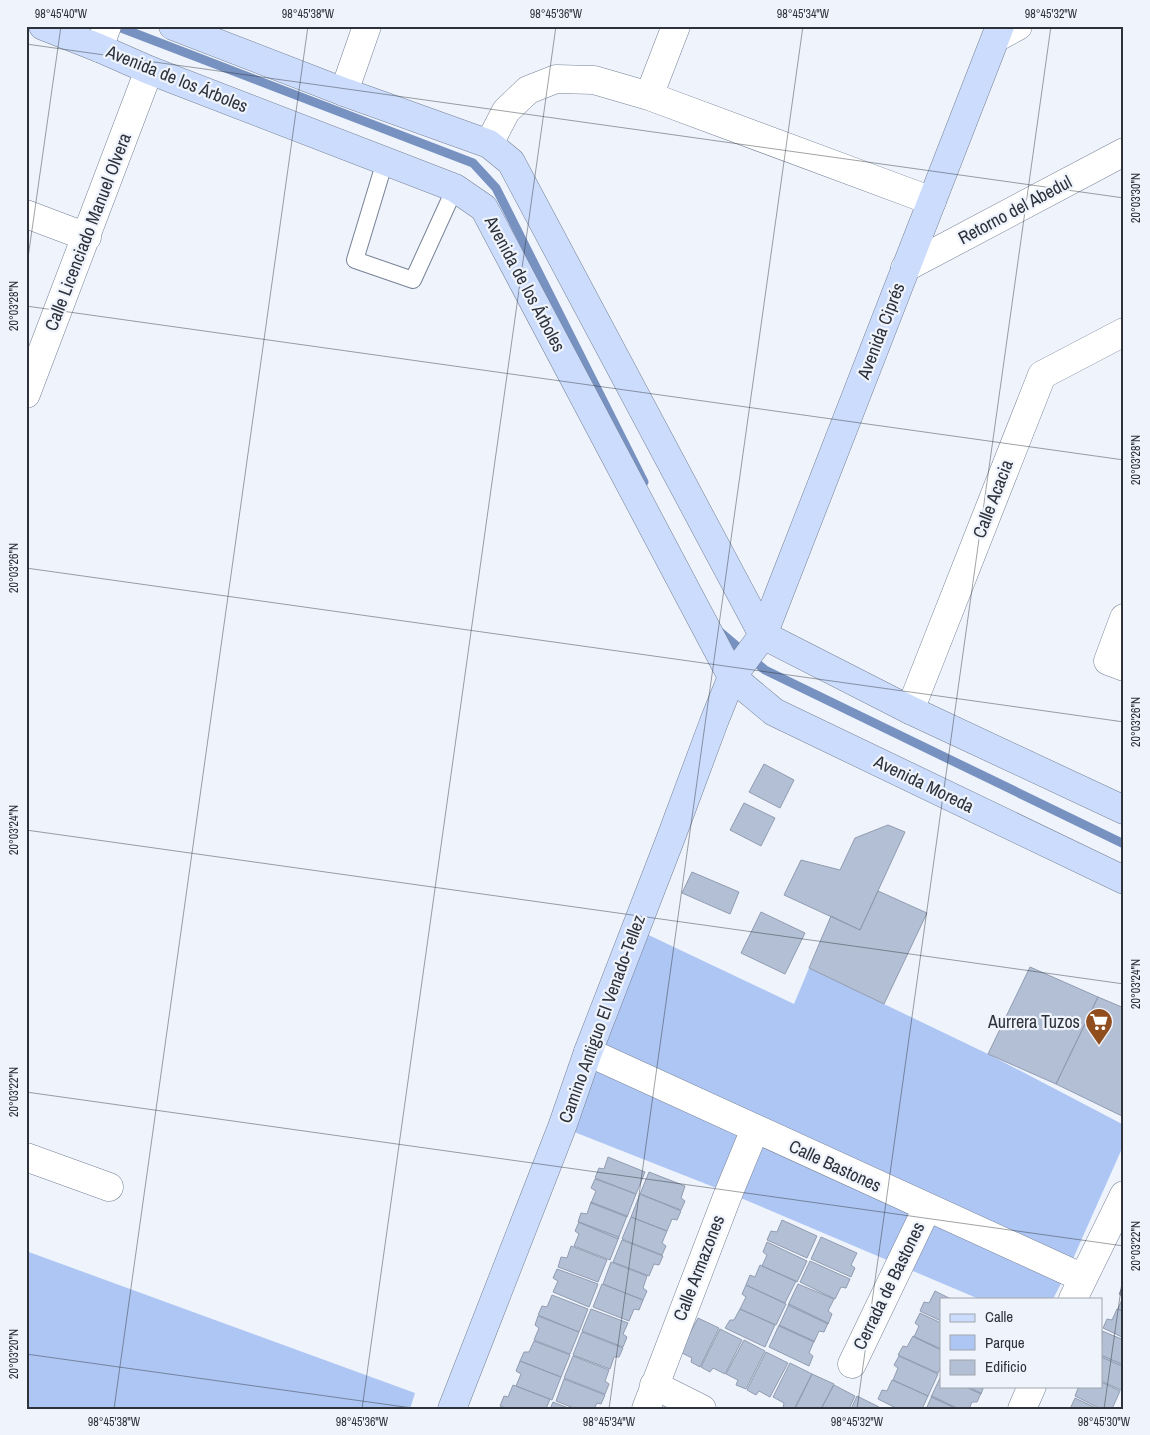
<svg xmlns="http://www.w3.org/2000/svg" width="1150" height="1435" font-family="'Archivo Narrow',sans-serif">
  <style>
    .green { fill: #aec6f4 }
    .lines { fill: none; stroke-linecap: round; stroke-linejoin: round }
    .stream { stroke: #7791c1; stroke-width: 9 }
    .building { fill: #b3bfd5; stroke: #919cb1 }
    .lane-casing { stroke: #778296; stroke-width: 18 }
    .street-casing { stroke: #778296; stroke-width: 29 }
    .secondary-casing { stroke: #778296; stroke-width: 29 }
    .lane { stroke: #fff; stroke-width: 16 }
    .street { stroke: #fff; stroke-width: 28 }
    .secondary { stroke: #ccdcfc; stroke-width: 28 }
    .ticks { fill: none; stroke: #2d323a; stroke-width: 1; stroke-opacity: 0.45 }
    .labels { text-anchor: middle; stroke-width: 4.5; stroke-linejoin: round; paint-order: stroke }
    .street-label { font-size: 18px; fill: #2d323a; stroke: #eef3fc }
    .poi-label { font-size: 18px; fill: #2d323a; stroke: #eef3fc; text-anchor: end }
    .neatline { fill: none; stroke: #2d323a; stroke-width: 2 }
    .ticks-label { font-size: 12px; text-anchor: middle; fill: #2d323a }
  </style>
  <rect width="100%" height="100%" fill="#eef3fc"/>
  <path class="green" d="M638,930L794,1004L809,968L988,1054L1124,1125V1144L1068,1270L1053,1299H979L729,1193L564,1128Z
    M26,1251L415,1393L410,1409H26Z"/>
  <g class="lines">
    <path class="stream" d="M116,26L473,163L496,188L644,482
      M720,632L765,670L1124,844"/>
  </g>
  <path class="building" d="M764,764L794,780L780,808L749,792Z
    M744,803L775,818L761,846L730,830Z
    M888,825L905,832L860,930L784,895L801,860L840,870L855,838Z
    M692,872L739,892L730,914L682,893Z
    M878,891L927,913L884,1004L809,968L831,916L860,930Z
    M761,912L805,933L785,974L741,953Z
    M1030,967L1098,997L1056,1084L988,1054Z
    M1098,997L1124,1008V1117L1056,1084Z
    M608,1157L645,1172L636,1194L595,1178L599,1168L604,1169Z
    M649,1172L685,1186L681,1198L685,1201L681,1210L640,1194Z
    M595,1179L636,1194L627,1217L591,1203L596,1191L591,1188Z
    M640,1194L681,1211L677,1220L672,1219L667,1231L631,1217Z
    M591,1202L627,1216L618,1239L578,1222L581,1213L587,1214Z
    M631,1217L667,1231L662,1243L666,1246L662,1255L622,1239Z
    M782,1220L817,1236L807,1258L767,1240L771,1231L777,1232Z
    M579,1222L619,1237L610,1260L574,1246L579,1234L575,1231Z
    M821,1237L857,1253L851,1265L855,1268L851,1277L811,1259Z
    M622,1240L663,1256L659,1265L654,1264L649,1276L613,1262Z
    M767,1242L807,1261L797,1282L762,1266L767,1255L763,1252Z
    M571,1246L607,1260L598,1282L558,1267L561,1257L567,1258Z
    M810,1261L850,1279L846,1288L841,1287L835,1299L800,1282Z
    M611,1262L647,1276L643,1288L647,1291L643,1300L603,1284Z
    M760,1265L796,1281L785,1303L746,1285L750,1275L755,1277Z
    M557,1269L598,1284L589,1307L553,1292L558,1281L553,1278Z
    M602,1284L643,1300L639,1310L634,1309L629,1321L593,1307Z
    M798,1284L834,1299L828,1311L832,1314L828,1324L788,1305Z
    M746,1285L786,1304L776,1325L740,1309L746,1297L742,1294Z
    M1123,1285H1124V1311L1118,1309L1123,1297L1119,1294Z
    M935,1291L951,1299H941V1321L920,1311L924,1302L929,1303Z
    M552,1295L588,1309L579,1332L538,1315L542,1306L547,1307Z
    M789,1304L828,1323L824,1332L819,1331L814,1342L779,1326Z
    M591,1309L628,1323L623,1334L627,1337L623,1347L582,1331Z
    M740,1309L775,1325L765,1347L725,1328L730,1320H734Z
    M1117,1309L1124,1312V1338L1103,1328L1107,1319L1112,1320Z
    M920,1313L941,1323V1350L914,1337L919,1326L915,1323Z
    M538,1316L579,1332L570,1354L534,1340L539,1328L535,1325Z
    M698,1318L719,1328L700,1367L691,1362L692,1358L680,1352Z
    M779,1325L814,1341L809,1353L813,1356L809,1366L769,1347Z
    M720,1329L742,1340L725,1374L713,1368L710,1372L701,1367Z
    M1102,1331L1124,1340V1367L1101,1357Z
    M582,1332L623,1348L619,1357H614L610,1369L573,1355Z
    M913,1336L941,1349V1367L938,1373L898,1355L903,1346L907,1347Z
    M744,1340L765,1351L746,1389L736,1385L738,1380L726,1374Z
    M534,1341L570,1355L561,1377L520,1361L524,1352H529Z
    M766,1352L788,1363L770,1397L759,1391L756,1395L747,1390Z
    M1101,1355L1124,1365V1383L1121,1390L1101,1381Z
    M573,1356L609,1370L605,1381L609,1384L605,1394L564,1378Z
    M899,1356L938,1374L928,1396L893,1380L898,1368L894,1365Z
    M520,1361L561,1377L552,1400L516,1386L521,1374L516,1371Z
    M790,1363L812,1374L794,1409H785L783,1408L784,1403L773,1397Z
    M812,1374L834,1384L821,1409H795Z
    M941,1376V1386H966L981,1393L977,1402H972L969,1409H957L931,1397Z
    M564,1379L605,1395L601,1404L597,1403L594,1409H576L556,1401Z
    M892,1380L928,1396L922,1409H898L878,1399L882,1390L887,1391Z
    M1101,1382L1120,1391L1112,1409H1101L1075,1396L1079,1386H1101Z
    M513,1385L550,1399L546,1409H508L500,1406L504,1396L508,1397Z
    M834,1385L855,1396L849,1409H821Z
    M963,1386H984L981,1394Z
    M857,1396L879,1407L878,1409H851Z
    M932,1396L959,1409H926Z
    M1075,1398L1098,1409H1070Z
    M553,1402L571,1409H550Z"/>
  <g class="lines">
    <defs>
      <path id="lane" d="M385,161L355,260L413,280L455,188"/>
      <path id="street" d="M996,38L1018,26
        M99,48L107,26
        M344,92L367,26
        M649,96L676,26
        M489,144L506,111L528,90L556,79L594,80L649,96L932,201
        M26,214L87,237
        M905,268L1124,152
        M26,394L149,70
        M1124,618L1108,661L1124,667
        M910,710L1042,375L1124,332
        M588,1052L1083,1278
        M26,1157L109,1187
        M1073,1299L1124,1195
        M852,1364L927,1208
        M654,1385L702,1409
        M646,1409L727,1197L755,1129
        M1022,1409L1032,1386"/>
      <path id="secondary" d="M43,26L99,48L149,70L455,188L484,208L732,677L774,712L1124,880
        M173,26L344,92L489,144L511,162L763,635
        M763,635L910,710L1124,810
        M452,1409L562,1127L588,1052L670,840L715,719L732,677L763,635L1000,26"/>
    </defs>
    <use href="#lane" class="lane-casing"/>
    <use href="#street" class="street-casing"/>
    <use href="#secondary" class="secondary-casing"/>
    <use href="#lane" class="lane"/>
    <use href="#street" class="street"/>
    <use href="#secondary" class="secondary"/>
  </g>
  <path class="ticks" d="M26,44L1124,198M26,272L61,26M26,306L1124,460M26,568L1124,722M26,830L1124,984M26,1092L1124,1246M26,1354L419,1409M114,1409L308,26M362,1409L556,26M609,1409L803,26M857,1409L1051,26M1104,1409L1124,1268"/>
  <defs>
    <symbol id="supermarket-pin" viewBox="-11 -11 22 30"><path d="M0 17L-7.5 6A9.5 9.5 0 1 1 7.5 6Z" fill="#904d1d" stroke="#eef3fc"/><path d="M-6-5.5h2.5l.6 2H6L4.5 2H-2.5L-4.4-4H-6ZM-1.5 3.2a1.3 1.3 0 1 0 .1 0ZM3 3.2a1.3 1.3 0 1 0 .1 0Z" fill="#fff"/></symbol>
  </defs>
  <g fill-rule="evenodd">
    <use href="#supermarket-pin" x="1083" y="1006" width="32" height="43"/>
  </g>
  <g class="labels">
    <g class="street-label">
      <text transform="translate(177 79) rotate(22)" y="6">Avenida de los Árboles</text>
      <text transform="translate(1015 210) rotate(-28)" y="6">Retorno del Abedul</text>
      <text transform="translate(88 232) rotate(-69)" y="6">Calle Licenciado Manuel Olvera</text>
      <text transform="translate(525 284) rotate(62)" y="6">Avenida de los Árboles</text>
      <text transform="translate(881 331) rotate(-69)" y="6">Avenida Ciprés</text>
      <text transform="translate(993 499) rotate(-69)" y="6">Calle Acacia</text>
      <text transform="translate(924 784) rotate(26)" y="6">Avenida Moreda</text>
      <text transform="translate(602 1019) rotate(-70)" y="6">Camino Antiguo El Venado-Tellez</text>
      <text transform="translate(835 1166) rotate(25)" y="6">Calle Bastones</text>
      <text transform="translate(699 1268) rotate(-69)" y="6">Calle Armazones</text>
      <text transform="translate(889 1286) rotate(-64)" y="6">Cerrada de Bastones</text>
    </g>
    <g class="poi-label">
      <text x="1080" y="1028">Aurrera Tuzos</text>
    </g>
  </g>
  <rect width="1150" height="1435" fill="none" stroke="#eef3fc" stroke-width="55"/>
  <rect x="940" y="1298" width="162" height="90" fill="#eef3fc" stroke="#a1a6ae"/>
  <rect x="950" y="1314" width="25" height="8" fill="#ccdcfc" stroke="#a1a6ae"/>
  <text x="985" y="1322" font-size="15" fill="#2d323a">Calle</text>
  <rect x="950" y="1335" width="25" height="15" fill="#aec6f4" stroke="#a1a6ae"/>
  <text x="985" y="1348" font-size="15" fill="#2d323a">Parque</text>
  <rect x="950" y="1360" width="25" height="15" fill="#b3bfd5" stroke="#a1a6ae"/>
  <text x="985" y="1372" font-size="15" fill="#2d323a">Edificio</text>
  <rect x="28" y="28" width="1094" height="1380" class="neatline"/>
  <g class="ticks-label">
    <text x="61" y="18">98°45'40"W</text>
    <text x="308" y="18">98°45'38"W</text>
    <text x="556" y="18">98°45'36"W</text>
    <text x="803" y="18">98°45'34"W</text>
    <text x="1051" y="18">98°45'32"W</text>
    <text transform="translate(1136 198) rotate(-90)" y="4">20°03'30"N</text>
    <text transform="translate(14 306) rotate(-90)" y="4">20°03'28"N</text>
    <text transform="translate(1136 460) rotate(-90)" y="4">20°03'28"N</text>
    <text transform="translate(14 568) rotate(-90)" y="4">20°03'26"N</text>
    <text transform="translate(1136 722) rotate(-90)" y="4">20°03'26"N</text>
    <text transform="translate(14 830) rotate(-90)" y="4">20°03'24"N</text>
    <text transform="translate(1136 984) rotate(-90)" y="4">20°03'24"N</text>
    <text transform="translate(14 1092) rotate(-90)" y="4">20°03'22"N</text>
    <text transform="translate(1136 1246) rotate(-90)" y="4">20°03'22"N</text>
    <text transform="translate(14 1354) rotate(-90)" y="4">20°03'20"N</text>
    <text x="114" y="1426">98°45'38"W</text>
    <text x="362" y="1426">98°45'36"W</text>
    <text x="609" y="1426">98°45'34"W</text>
    <text x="857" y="1426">98°45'32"W</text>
    <text x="1104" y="1426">98°45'30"W</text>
  </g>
</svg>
